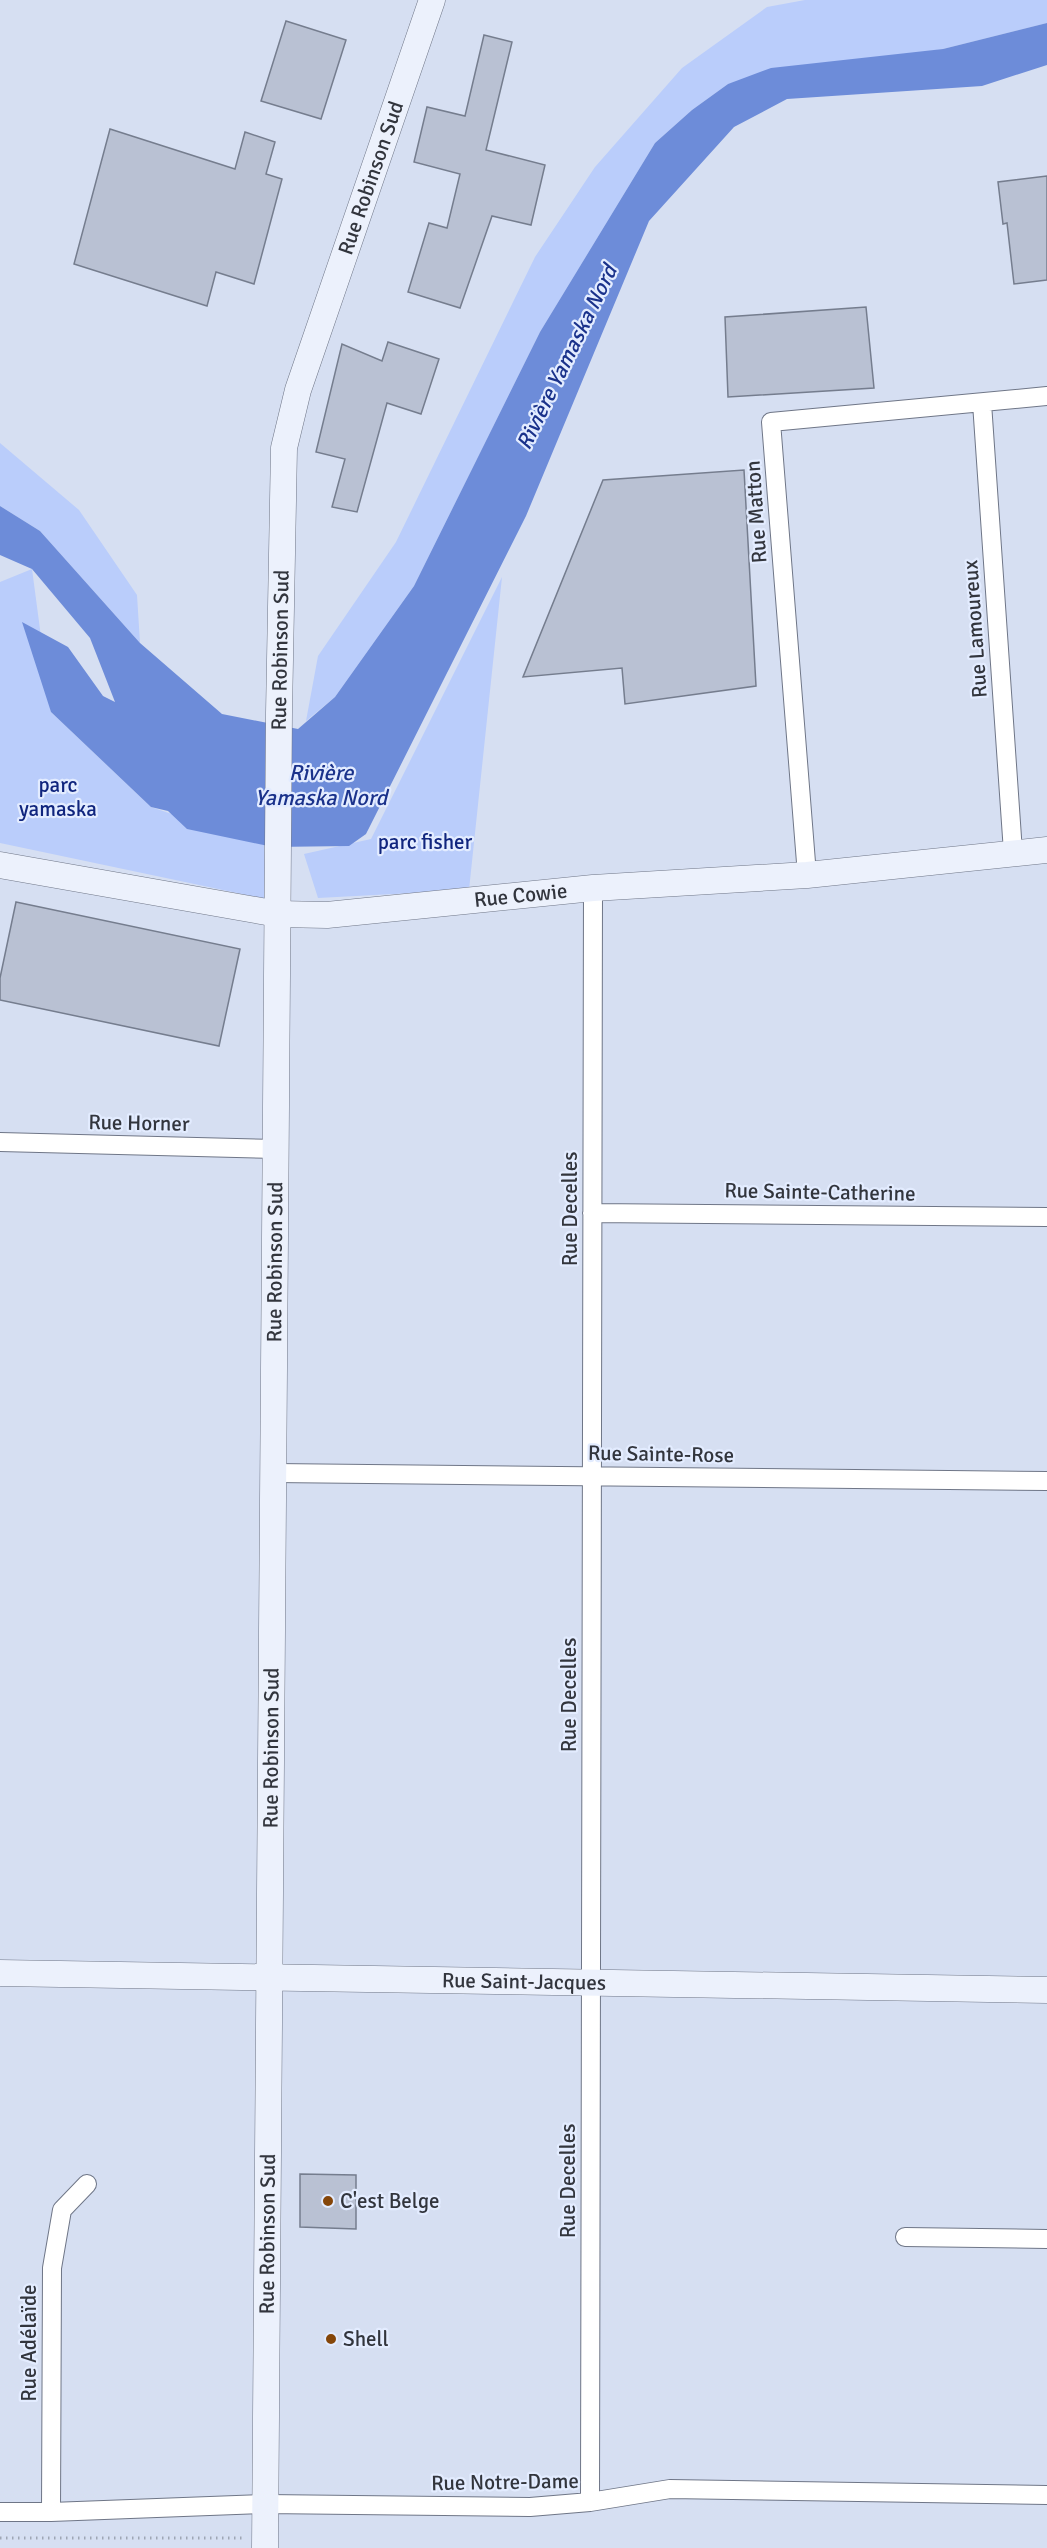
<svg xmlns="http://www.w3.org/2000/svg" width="1047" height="2548" font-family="Signika,sans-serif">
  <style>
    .green { fill: #bacdfb }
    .water { fill: #6d8cd9 }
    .building { fill: #b9c1d3; stroke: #757d8e; stroke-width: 1.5 }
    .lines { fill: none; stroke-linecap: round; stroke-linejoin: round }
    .street-casing { stroke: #6f7687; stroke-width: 20 }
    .secondary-casing { stroke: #6f7687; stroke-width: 27 }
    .path { stroke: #9fa6b5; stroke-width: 3; stroke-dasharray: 1.5 4.5; stroke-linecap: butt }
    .street { stroke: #fff; stroke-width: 18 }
    .secondary { stroke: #ecf1fc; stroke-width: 26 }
    .poi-dot { fill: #854609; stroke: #e3ecff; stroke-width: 2 }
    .labels { text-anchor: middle; stroke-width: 4.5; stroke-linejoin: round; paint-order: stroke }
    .street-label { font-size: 21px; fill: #32353d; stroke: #e3ecff }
    .park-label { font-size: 21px; fill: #10257e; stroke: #e3ecff }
    .poi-label { font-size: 21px; fill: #32353d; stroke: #e3ecff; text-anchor: start }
    .water-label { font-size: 22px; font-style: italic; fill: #1a328b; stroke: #e3ecff }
  </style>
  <rect width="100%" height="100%" fill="#d6dff2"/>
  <path class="green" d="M805,0H1047V23L943,49L728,84L692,110L655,143L540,332L414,586L335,697L306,721L318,656L396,542L535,257L595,167L682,68L767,7Z
    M0,443L79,510L137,595L140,643L40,531L0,506Z
    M32,569L51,712L151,807L264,845L266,899L0,843V582Z
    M502,577L469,890L318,898L304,854L371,839Z"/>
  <path class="water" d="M1047,23V65L982,86L787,99L734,127L649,221L526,516L366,834L349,846L273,847L187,829L168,811L151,807L51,712L22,622L68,647L103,696L115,702L90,638L32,569L0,555V506L40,531L140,643L222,714L298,729L335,697L414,586L540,332L655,143L692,110L728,84L771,68L943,49Z"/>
  <path class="building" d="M286,21L346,40L321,119L261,101Z
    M484,35L512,42L486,150L545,165L531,225L492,216L460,308L408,292L429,223L447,228L460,174L414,162L427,107L465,116Z
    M110,129L235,169L245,132L275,142L266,174L282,179L254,284L216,272L207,306L74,264Z
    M1047,176V280L1014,284L1007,223L1003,224L998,182Z
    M866,307L874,388L728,397L725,317Z
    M388,342L439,359L421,414L387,403L357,512L332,507L345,459L316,452L342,344L382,361Z
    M744,470L756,686L625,704L622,668L523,677L603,480Z
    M16,902L240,949L219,1046L0,1000V978Z
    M300,2174L356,2175V2229L300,2227Z"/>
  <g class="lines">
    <defs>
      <path id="street" d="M982,403L1013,852
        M807,875L771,422L1047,396
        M0,1142L277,1149
        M592,1213L1047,1217
        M274,1473L1047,1481
        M905,2237L1047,2239
        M590,2502L593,888
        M0,2512H51L265,2504L530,2507L590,2502L670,2489L1047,2495
        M51,2512L52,2268L62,2210L87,2184"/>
      <g id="secondary">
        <path id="s1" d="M0,865L278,914L327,915L593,888L807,875L1047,850"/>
        <path id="s2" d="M0,1973L1047,1990"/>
        <path id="s3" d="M265,2548L279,713L284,448L298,390L432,0"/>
      </g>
    </defs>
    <use href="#street" class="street-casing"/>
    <use href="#secondary" class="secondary-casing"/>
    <path class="path" d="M0,2538H245"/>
    <use href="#street" class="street"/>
    <use href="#secondary" class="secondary"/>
  </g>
  <g class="poi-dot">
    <circle cx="328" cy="2201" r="6"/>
    <circle cx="331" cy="2339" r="6"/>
  </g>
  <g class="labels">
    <g class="street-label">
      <text dy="7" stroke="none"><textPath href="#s3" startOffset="2384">Rue Robinson Sud</textPath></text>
      <text transform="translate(756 512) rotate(-94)" y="7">Rue Matton</text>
      <text transform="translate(975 629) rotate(-94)" y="7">Rue Lamoureux</text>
      <text dy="7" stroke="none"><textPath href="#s3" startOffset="1898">Rue Robinson Sud</textPath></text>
      <text dy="7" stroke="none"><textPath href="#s1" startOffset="526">Rue Cowie</textPath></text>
      <text transform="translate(139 1123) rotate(1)" y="7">Rue Horner</text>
      <text transform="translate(820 1192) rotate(1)" y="7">Rue Sainte-Catherine</text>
      <text transform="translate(570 1209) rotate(-90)" y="7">Rue Decelles</text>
      <text dy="7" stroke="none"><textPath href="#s3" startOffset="1286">Rue Robinson Sud</textPath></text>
      <text transform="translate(661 1454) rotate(1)" y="7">Rue Sainte-Rose</text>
      <text transform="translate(569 1695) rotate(-90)" y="7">Rue Decelles</text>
      <text dy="7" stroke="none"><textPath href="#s3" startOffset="800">Rue Robinson Sud</textPath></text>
      <text dy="7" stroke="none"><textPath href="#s2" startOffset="524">Rue Saint-Jacques</textPath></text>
      <text transform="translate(568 2181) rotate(-90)" y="7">Rue Decelles</text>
      <text dy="7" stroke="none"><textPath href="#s3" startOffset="314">Rue Robinson Sud</textPath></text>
      <text transform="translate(29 2343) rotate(-90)" y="7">Rue Adélaïde</text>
      <text transform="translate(505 2482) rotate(-1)" y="7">Rue Notre-Dame</text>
    </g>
    <g class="park-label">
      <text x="58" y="792">parc<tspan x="58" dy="24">yamaska</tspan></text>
      <text x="425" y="849">parc fisher</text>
    </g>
    <g class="poi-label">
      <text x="340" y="2208">C'est Belge</text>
      <text x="343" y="2346">Shell</text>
    </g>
    <g class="water-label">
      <text transform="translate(566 357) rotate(-64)" y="8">Rivière Yamaska Nord</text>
      <text x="321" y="780">Rivière<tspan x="321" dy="25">Yamaska Nord</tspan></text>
    </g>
  </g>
</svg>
